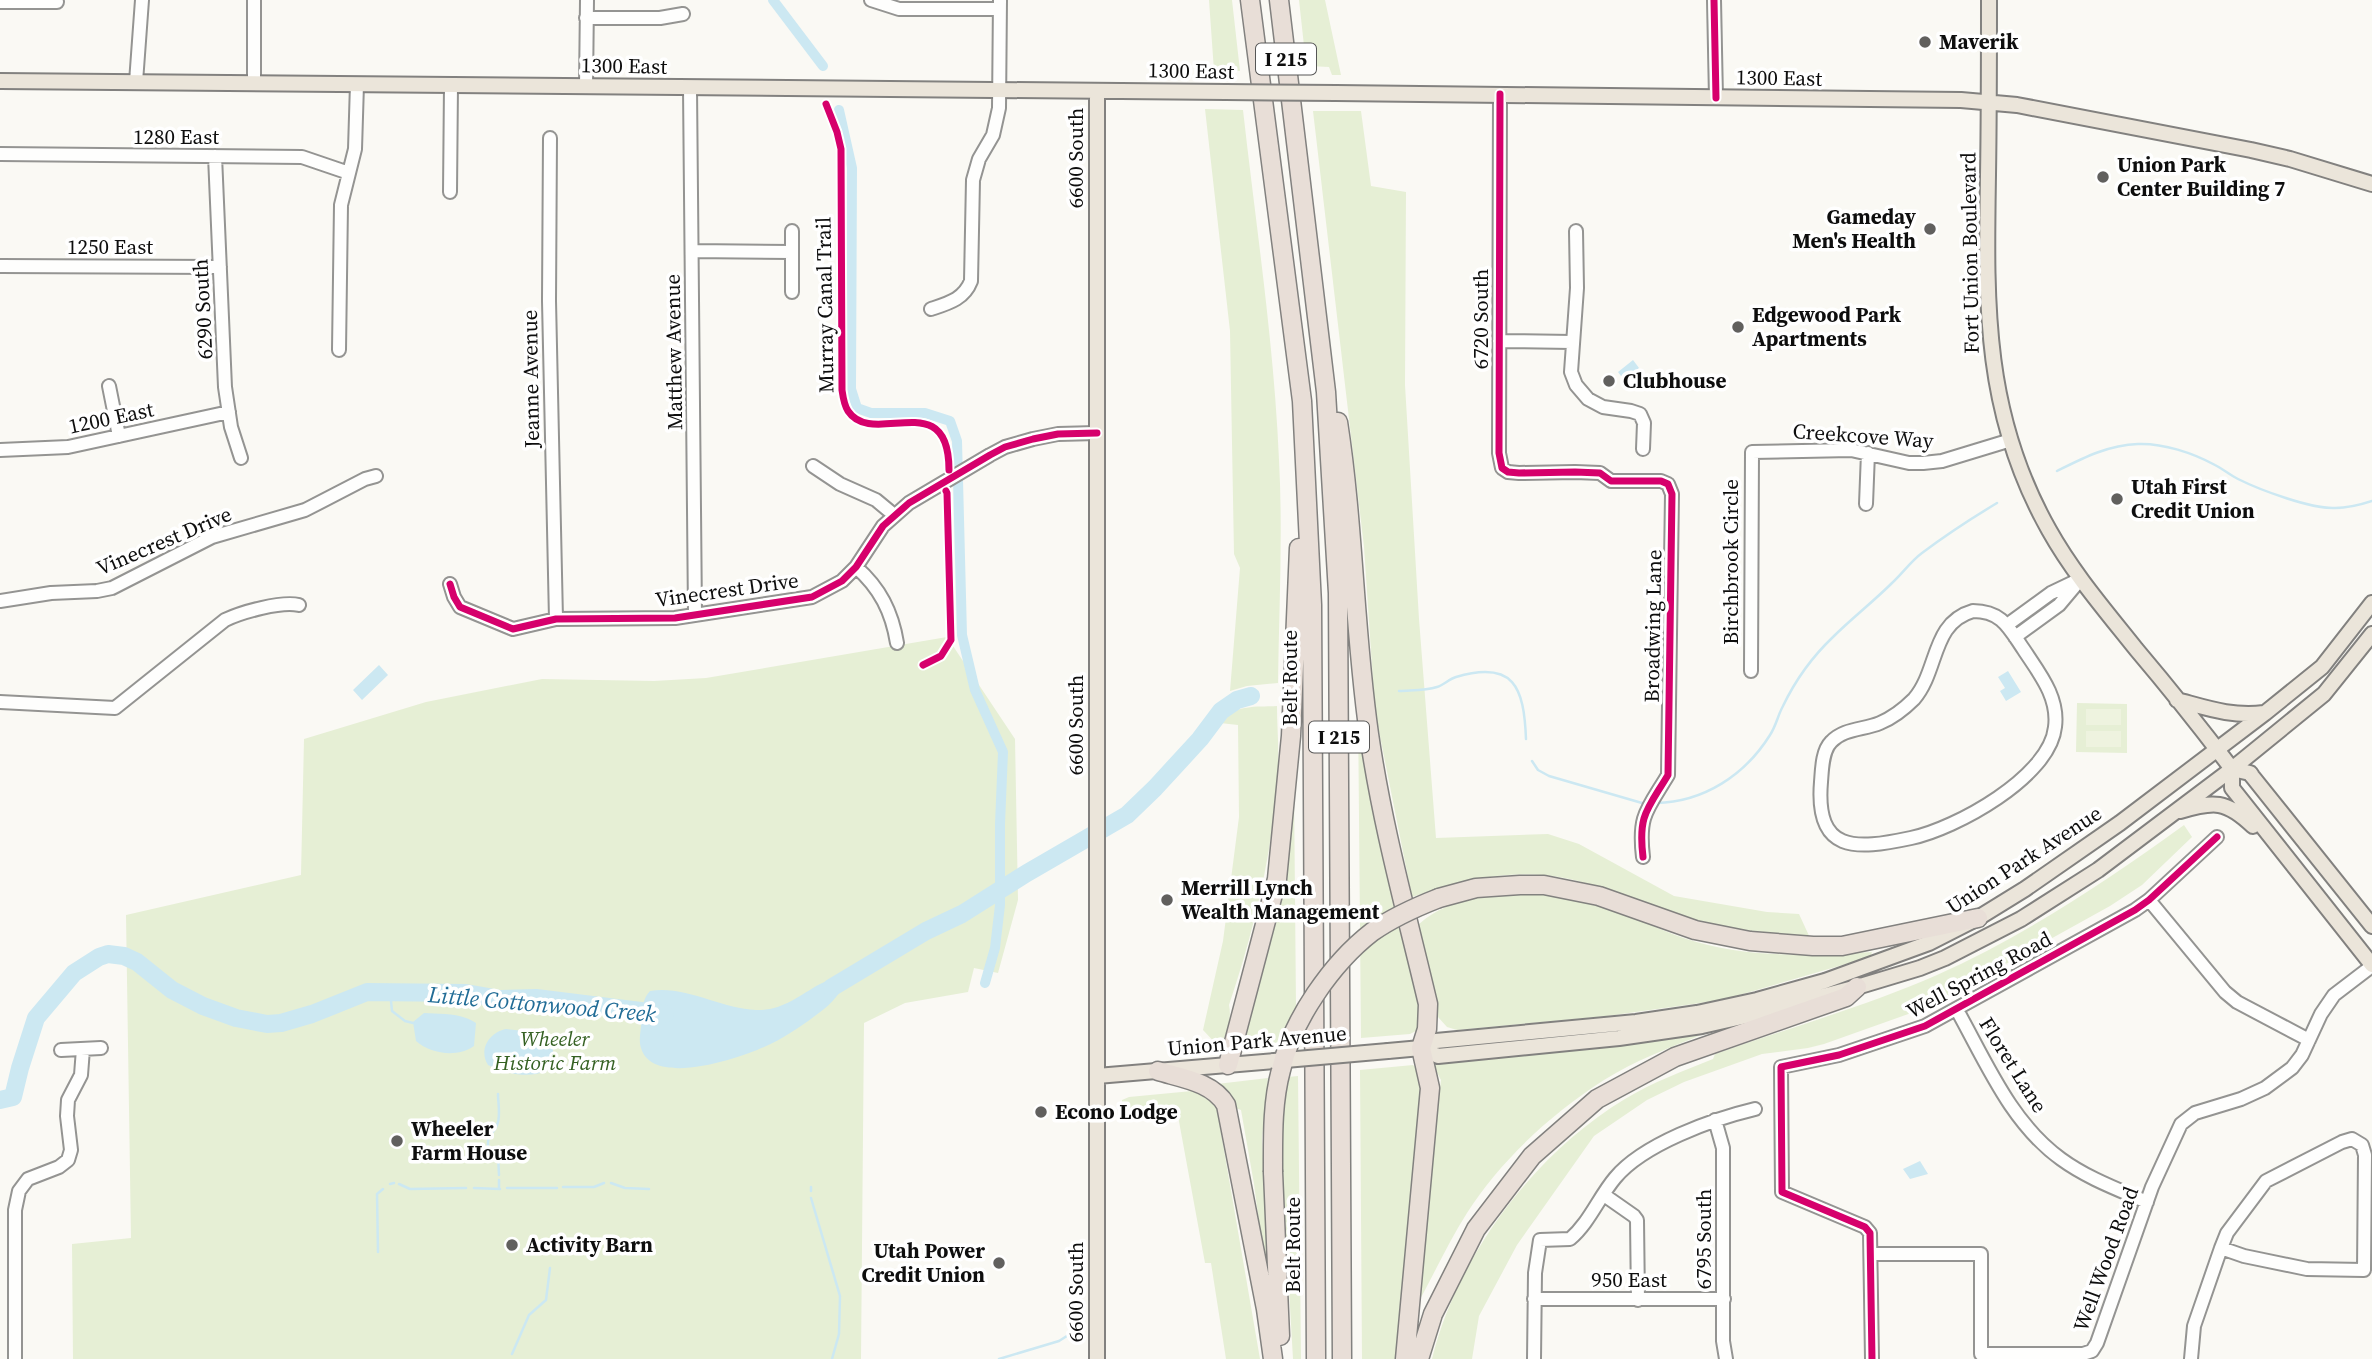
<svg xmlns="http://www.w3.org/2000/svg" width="2372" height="1359" font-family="'Source Serif 4',serif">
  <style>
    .green { fill: #e6efd5 }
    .pitch { fill: #eef3df }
    .water { fill: #cce8f2 }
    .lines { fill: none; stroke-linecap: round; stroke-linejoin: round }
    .stream { stroke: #cce8f2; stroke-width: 2.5 }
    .canal { stroke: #cce8f2; stroke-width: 10 }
    .river { stroke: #cce8f2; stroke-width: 18 }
    .minor-casing { stroke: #949492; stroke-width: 16 }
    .major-casing { stroke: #82817f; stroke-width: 18 }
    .highway-casing { stroke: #82817f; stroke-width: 21 }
    .minor { stroke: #fefefd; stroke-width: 12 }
    .major { stroke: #ebe5da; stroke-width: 14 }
    .highway { stroke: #e8ded7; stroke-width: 18 }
    .major-bridge-casing { stroke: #82817f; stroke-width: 18; stroke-linecap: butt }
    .highway-bridge-casing { stroke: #82817f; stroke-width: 21; stroke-linecap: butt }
    .major-bridge { stroke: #ebe5da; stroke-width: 14 }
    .highway-bridge { stroke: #e8ded7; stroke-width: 18 }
    .cycleway-casing { stroke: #fff; stroke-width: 11 }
    .cycleway { stroke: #d6006c; stroke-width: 7 }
    .poi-dot { fill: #61605e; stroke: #fff; stroke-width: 2.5 }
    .labels { text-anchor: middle; stroke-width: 7; stroke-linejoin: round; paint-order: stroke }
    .shield { fill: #fff; stroke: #565656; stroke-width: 2 }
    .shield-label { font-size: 19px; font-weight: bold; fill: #0e0e0e }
    .poi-label { font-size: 21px; font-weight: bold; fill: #0e0e0e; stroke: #fff; text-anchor: start }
    .street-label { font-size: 21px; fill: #0e0e0e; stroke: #fff }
    .park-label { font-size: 21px; font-style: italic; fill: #356123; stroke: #fff }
    .water-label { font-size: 23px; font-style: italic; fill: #216c96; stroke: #fff }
  </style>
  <rect width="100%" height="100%" fill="#faf9f4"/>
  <path class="green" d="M1209,0H1232L1240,71H1214Z
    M1299,0H1325L1341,75H1332L1329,67L1309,66L1305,55Z
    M1205,109L1243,110C1256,226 1274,343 1279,460C1283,534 1279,609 1278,683L1247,686L1230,691L1240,568L1234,554L1230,331Z
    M1313,111H1361L1371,186L1406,192L1405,385L1419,619L1436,838L1548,834L1579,844L1674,896L1767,912L1799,914L1811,940C1766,937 1729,934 1685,920C1637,905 1594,879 1543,875C1498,871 1455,883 1412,897L1375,711L1364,547Z
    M947,637L1015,739L1018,900L998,973L974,968L968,992L905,1003L864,1023L861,1359H73L72,1244L131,1238L126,915L301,875L304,739L426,702L542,679L654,681L706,678Z
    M2077,703L2127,704V753L2076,752Z
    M1277,706C1277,726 1279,746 1278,766C1274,847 1255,928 1229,1005C1232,1019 1227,1035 1219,1047L1203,1030L1223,941L1239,817L1238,725L1220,723C1234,704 1255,707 1277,706Z
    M1358,706L1423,1016L1418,1030L1410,1034L1361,1038Z
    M1294,787L1296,1007L1278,1046L1259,1048L1246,1038L1243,1033Z
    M2184,825L2192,837L2142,885L2110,906L1928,1007L1824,1044L1808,1048L1762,1054L1684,1082L1647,1100L1594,1136L1517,1245L1479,1316L1472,1359H1432C1457,1256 1535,1153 1625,1099C1653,1082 1683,1071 1713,1059L1715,1054C1789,1028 1866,1006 1937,975C2026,935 2105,882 2184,825Z
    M1535,893C1563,897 1591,901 1618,912C1648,923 1677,938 1708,945C1762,958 1817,955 1872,952L1870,957L1722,1000L1607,1016L1457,1030L1447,1027L1438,1017L1415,928C1445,897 1493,894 1535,893Z
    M1701,1035C1669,1048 1634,1061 1604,1080C1552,1113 1500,1161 1467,1213C1448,1243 1433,1276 1416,1307L1441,1080L1433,1065Z
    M1413,1065L1420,1072L1425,1095L1405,1253L1395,1359H1362L1360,1070Z
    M1298,1076L1301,1359H1293L1281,1150L1282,1111L1288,1077Z
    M1268,1078L1262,1138L1270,1306L1254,1184L1241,1110L1233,1107L1217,1084Z
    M1192,1091L1206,1094L1220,1111L1219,1121L1260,1359H1226L1211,1263H1205L1178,1116L1122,1119V1100L1129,1097Z"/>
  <path class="pitch" d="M2086,709H2121V725H2086Z
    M2086,731H2121V747H2086Z"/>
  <path class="water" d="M1633,360L1639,368L1624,380L1618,372Z
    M379,665L388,675L362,700L353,690Z
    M2008,671L2021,692L2006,701L2000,691L2005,688L1998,677Z
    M851,976C843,987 835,1001 824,1009C806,1023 785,1038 764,1047C739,1058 653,1088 641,1048C639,1042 640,1034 641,1027C642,1015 641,1000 650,991C685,985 722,1009 756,1010C782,1011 798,996 820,984C829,980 841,978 851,976Z
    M424,1013C441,1014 462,1013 476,1023L474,1046C457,1058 431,1054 416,1041L413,1022Z
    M506,1029L542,1033L553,1040V1053L545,1071C529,1079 503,1073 488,1065C478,1049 490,1032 506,1029Z
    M1920,1161L1928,1174L1910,1179L1903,1169Z"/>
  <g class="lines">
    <path class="stream" d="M2057,471C2083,458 2108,445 2138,444C2163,443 2193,453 2215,465C2223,469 2230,475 2238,479C2260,490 2311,509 2335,508C2348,508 2360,505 2372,501
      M1399,691C1411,690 1425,691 1437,687C1444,685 1449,679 1456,677C1514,660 1524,687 1526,739
      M1532,761L1538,770L1549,776L1642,803
      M1656,803C1704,802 1745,775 1770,735C1776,726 1778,715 1783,706C1795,681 1813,656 1833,637C1852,618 1873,602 1892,583C1902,574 1911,561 1922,553C1946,535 1972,518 1997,503
      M390,991L392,1011L405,1021L413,1023
      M498,1094C498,1103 501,1117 497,1125C494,1134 487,1134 488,1146L498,1154L499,1175
      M499,1180V1189
      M611,1183L625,1188L649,1189
      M390,1184L394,1183
      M399,1184L410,1189L466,1188
      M563,1187H594L604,1183
      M474,1188L500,1189
      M507,1188H557
      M811,1191V1187
      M811,1198L840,1296L839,1334L832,1359
      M378,1252L377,1194L383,1189
      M512,1354L529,1315L546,1300L550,1268
      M999,1359L1059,1341L1070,1334"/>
    <path class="canal" d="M773,0L823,66
      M839,110L852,168L851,389L857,408L871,413H925L950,421L957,441L962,635L975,690L1003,752L1000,824V905L995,948L985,983"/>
    <path class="river" d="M831,988L926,931L962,914L1027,873L1127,815L1155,788L1200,739L1221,711L1237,700L1251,696
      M0,1100L13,1097L20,1068L36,1018L74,973L99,957L108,954L124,956L137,962L172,990L203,1006L236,1018L267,1024L281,1023L312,1014L367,992L466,993L500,999L536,998L665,1014"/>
    <defs>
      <path id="minor" d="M871,0L899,9H1000
        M1714,0L1716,98
        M0,2H57
        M586,18H660L683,14
        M136,82L142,0
        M254,84V0
        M586,87L587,0
        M690,88L695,615
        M1500,94L1499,453L1502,468L1508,472L1519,473L1575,472L1600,473L1611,481H1661L1668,484L1672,494L1668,775C1647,810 1638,815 1643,857
        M550,138L549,301L556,619
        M0,154L302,157L349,173
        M215,156L225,387L231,427L241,458
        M450,192L451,85
        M1576,231L1577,288L1571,372L1576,385L1588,399L1603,407L1631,411L1640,414L1644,423L1643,449
        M692,251L792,252
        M0,266L220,267
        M792,292V231
        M931,309C949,303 964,299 971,281L973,180L979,159L993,135L999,108L1000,0
        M1499,341L1572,342
        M339,350L341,205L355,149L357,84
        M109,386L119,436
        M0,450L68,447L229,412
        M813,466L840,484L876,500L894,515
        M1866,504L1868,453
        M856,567C880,588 892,612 897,643
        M450,584L454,597L460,607L513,629L556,619L675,618L812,597L842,581L856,567L883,526L909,503L990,455L1005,447L1033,439L1058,434L1097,433
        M0,601L51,593L97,591L112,588L212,537L305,510L365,479L376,476
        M1973,611C2002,611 2009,628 2024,650C2039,673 2059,697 2055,727C2050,777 1955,829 1911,838C1855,850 1815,853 1821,782C1822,770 1822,751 1831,742C1844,728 1864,730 1880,723C1892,718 1905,708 1914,699C1939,670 1931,623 1973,611Z
        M2007,625L2051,593L2074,582
        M2015,637L2059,605L2080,580
        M1751,671L1752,452L1851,450L1909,463H1923L1942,461L2011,440
        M0,702L115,708L225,620C242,612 281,601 299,605
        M2149,900L2225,992L2237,1002L2309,1040
        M1957,1010C1986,1062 2011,1123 2061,1159C2087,1178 2117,1189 2147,1202
        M61,1050L101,1048
        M1715,1120L1723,1148V1341L1726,1359
        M1604,1195L1634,1216L1637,1220L1638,1300
        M1872,1254H1981V1354H2083L2092,1351L2097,1343L2152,1187L2181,1124L2195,1113L2241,1099L2265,1088L2292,1068L2302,1055L2321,1014L2334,995L2372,966
        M1534,1299H1724
        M15,1359V1210L19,1191L28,1179L59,1167L68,1160L71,1150L67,1116L68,1100L81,1075L83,1049
        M1534,1359L1535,1273L1540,1240L1570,1239C1589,1223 1599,1197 1615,1178C1643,1144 1713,1119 1755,1109
        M1872,1359L1870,1233L1865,1227L1782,1192L1781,1067L1839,1055L1925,1026L2135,910L2149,900L2217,837
        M2191,1359L2194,1326L2221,1248L2227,1233L2266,1181L2342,1142L2352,1139L2362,1145L2365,1155L2364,1270L2307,1269L2244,1256L2221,1248"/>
      <path id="major" d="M1989,0C1989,58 1989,116 1988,175C1986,303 1983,413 2049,530C2073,573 2105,610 2136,649C2169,688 2201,728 2232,769V788L2372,965
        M0,81L1226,92
        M1336,93L1961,100L2017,105L2251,150L2290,159L2372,184
        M2177,700C2207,708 2232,717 2264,713
        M2232,769L2250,773L2252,776L2372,926
        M2180,811C2214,801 2226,800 2253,826
        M1421,1048L1438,1056L1619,1038L1702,1026L1764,1012L1857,987L1920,968L1945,958L2021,919L2098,870L2232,769L2324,694L2372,634
        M1388,1051L1421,1048L1436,1041L1636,1022L1697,1013L1757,1000L1825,981L1929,943L1978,918L2025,889L2120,823L2265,713L2322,667L2372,603
        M1097,1076L1274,1061
        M1097,1359V91"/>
      <path id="highway" d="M1250,0L1302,401L1312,605L1316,1359
        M1279,0L1326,392L1338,593L1342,1359
        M1338,422C1354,525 1354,630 1369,734C1382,825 1407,915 1428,1004L1427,1029L1421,1048L1430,1088L1405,1359
        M1439,898L1476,888L1520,885H1544L1599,896L1695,930L1750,941L1813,946H1842L1978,918
        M1228,1065L1277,879L1291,736L1299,548
        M1158,1071C1181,1078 1213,1082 1226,1105L1266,1309L1273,1359
        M1273,1172L1280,1336
        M1419,1359L1433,1314L1476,1229L1532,1156L1597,1099L1675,1057L1846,997L1857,987"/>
    </defs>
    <use href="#minor" class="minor-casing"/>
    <use href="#major" class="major-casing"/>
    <use href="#highway" class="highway-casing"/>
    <use href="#minor" class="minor"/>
    <use href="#major" class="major"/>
    <use href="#highway" class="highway"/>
    <defs>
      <path id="major-bridge" d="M1226,92L1336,93
        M1274,1061L1388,1051"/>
      <path id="highway-bridge" d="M1273,1172C1273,1138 1272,1103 1281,1070C1292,1020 1332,963 1372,932C1393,917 1416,907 1439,898"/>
    </defs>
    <use href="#major-bridge" class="major-bridge-casing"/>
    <use href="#highway-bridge" class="highway-bridge-casing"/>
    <use href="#major-bridge" class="major-bridge"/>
    <use href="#highway-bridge" class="highway-bridge"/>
    <defs>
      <path id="cycleway" d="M1714,0L1716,98
        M1500,94L1499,453L1502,468L1508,472L1519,473L1575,472L1600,473L1611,481H1661L1668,484L1672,494L1668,775C1647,810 1638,815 1643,857
        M826,104L837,132L841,149L842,390C843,397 844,405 848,411C873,449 949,384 949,470
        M450,584L454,597L460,607L513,629L556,619L675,618L812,597L842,581L856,567L883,526L909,503L990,455L1005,447L1033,439L1058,434L1097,433
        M923,665L941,656L951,640L947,493L946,491
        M1872,1359L1870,1233L1865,1227L1782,1192L1781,1067L1839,1055L1925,1026L2135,910L2149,900L2217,837"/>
    </defs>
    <use href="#cycleway" class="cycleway-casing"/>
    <use href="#cycleway" class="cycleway"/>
  </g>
  <g class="poi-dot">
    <circle cx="1925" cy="42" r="7"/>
    <circle cx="2103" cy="177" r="7"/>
    <circle cx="1930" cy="229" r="7"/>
    <circle cx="1738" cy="327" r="7"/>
    <circle cx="1609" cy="381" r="7"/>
    <circle cx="2117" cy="499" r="7"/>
    <circle cx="1167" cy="900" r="7"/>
    <circle cx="1041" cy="1112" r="7"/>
    <circle cx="397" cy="1141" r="7"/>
    <circle cx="512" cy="1245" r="7"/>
    <circle cx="999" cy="1263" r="7"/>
  </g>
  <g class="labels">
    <g class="shield">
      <rect x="1256" y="43.5" width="60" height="31" rx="5"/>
      <rect x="1309" y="721.5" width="60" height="31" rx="5"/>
    </g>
    <g class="shield-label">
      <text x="1286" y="66">I 215</text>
      <text x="1339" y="744">I 215</text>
    </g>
    <g class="poi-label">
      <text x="1939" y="49">Maverik</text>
      <text x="2117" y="172">Union Park<tspan x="2117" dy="24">Center Building 7</tspan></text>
      <text x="1916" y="224" text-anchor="end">Gameday<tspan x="1916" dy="24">Men's Health</tspan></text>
      <text x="1752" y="322">Edgewood Park<tspan x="1752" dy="24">Apartments</tspan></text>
      <text x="1623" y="388">Clubhouse</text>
      <text x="2131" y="494">Utah First<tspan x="2131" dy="24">Credit Union</tspan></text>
      <text x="1181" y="895">Merrill Lynch<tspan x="1181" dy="24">Wealth Management</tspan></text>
      <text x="1055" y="1119">Econo Lodge</text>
      <text x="411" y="1136">Wheeler<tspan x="411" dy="24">Farm House</tspan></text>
      <text x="526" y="1252">Activity Barn</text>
      <text x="985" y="1258" text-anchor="end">Utah Power<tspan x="985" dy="24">Credit Union</tspan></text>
    </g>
    <g class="street-label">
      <text transform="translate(624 66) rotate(1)" y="7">1300 East</text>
      <text transform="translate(1191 71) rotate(1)" y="7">1300 East</text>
      <text transform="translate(1779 78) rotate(1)" y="7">1300 East</text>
      <text x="176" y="144">1280 East</text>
      <text transform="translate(1076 158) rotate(-90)" y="7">6600 South</text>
      <text x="110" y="254">1250 East</text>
      <text transform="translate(1970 253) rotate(-91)" y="7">Fort Union Boulevard</text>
      <text transform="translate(825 305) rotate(-91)" y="7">Murray Canal Trail</text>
      <text transform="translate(203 309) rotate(-93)" y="7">6290 South</text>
      <text transform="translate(1481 319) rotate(-90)" y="7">6720 South</text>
      <text transform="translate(674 352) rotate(-91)" y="7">Matthew Avenue</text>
      <text transform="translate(531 379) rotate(-91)" y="7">Jeanne Avenue</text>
      <text transform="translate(111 418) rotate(-12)" y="7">1200 East</text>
      <text transform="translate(1863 436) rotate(4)" y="7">Creekcove Way</text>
      <text transform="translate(164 541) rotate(-23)" y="7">Vinecrest Drive</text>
      <text transform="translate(1731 562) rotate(-90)" y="7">Birchbrook Circle</text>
      <text transform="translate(727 590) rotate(-8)" y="7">Vinecrest Drive</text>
      <text transform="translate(1653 626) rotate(-89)" y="7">Broadwing Lane</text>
      <text transform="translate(1290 678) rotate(-90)" y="7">Belt Route</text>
      <text transform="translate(1076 725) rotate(-90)" y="7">6600 South</text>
      <text transform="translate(2024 860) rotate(-33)" y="7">Union Park Avenue</text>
      <text transform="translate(1979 975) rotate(-28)" y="7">Well Spring Road</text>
      <text transform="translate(1257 1041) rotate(-5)" y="7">Union Park Avenue</text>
      <text transform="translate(2013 1065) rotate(58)" y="7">Floret Lane</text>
      <text transform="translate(1704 1239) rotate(-90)" y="7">6795 South</text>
      <text transform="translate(1293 1245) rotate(-90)" y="7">Belt Route</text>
      <text transform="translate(2106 1259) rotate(-70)" y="7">Well Wood Road</text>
      <text x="1629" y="1287">950 East</text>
      <text transform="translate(1076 1292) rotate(-90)" y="7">6600 South</text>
    </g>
    <g class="park-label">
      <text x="555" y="1046">Wheeler<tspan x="555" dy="24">Historic Farm</tspan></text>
    </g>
    <g class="water-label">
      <text transform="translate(542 1004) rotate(5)" y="8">Little Cottonwood Creek</text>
    </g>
  </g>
</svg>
